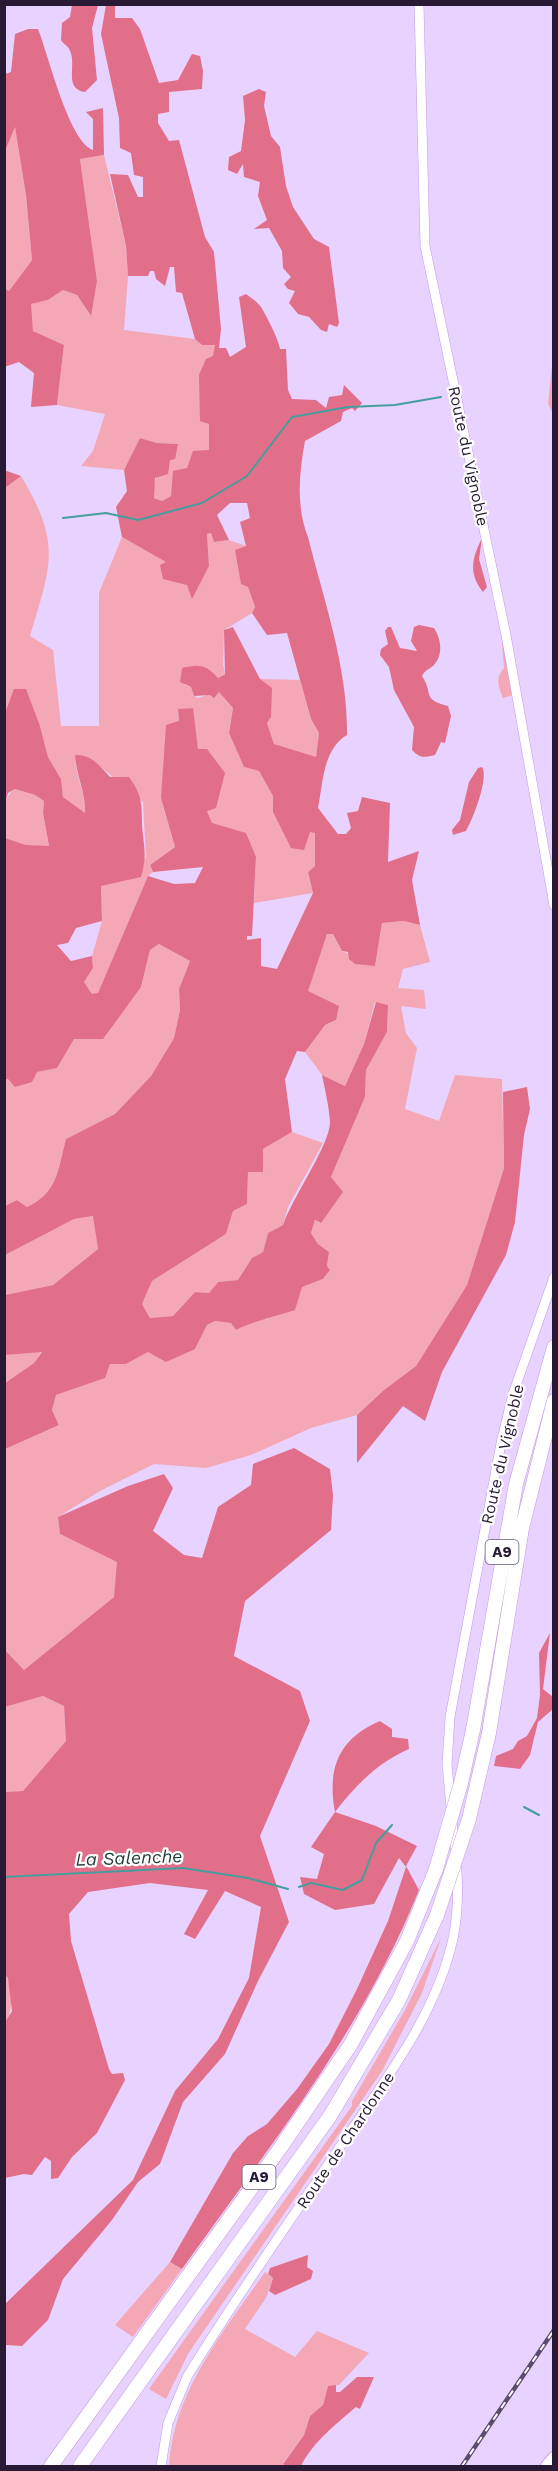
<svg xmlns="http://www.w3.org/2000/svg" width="558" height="2471" font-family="'Work Sans',sans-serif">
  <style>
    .green { fill: #f4a8b5 }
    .forest { fill: #e26f89 }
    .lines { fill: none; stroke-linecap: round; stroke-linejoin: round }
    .stream { stroke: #459d9d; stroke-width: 2 }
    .minor-casing { stroke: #c19ce4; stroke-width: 10 }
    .major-casing { stroke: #c19ce4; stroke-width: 14 }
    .highway-casing { stroke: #c19ce4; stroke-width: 15 }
    .minor { stroke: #fff; stroke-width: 9 }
    .major { stroke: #fff; stroke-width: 12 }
    .highway { stroke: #fff; stroke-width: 14 }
    .rail-casing { stroke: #5c4c6c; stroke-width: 4.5 }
    .rail { stroke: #fefefe; stroke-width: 2; stroke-dasharray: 7; stroke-linecap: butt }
    .highway-bridge-casing { stroke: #c19ce4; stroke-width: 15; stroke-linecap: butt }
    .highway-bridge { stroke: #fff; stroke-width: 14 }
    .labels { text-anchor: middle; stroke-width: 4.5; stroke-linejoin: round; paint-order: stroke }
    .shield { fill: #fefefe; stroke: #685e71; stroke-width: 1.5 }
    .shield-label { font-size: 15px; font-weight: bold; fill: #281a35 }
    .street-label { font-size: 16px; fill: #281a35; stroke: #fefefe }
    .water-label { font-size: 18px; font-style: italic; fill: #1f3c39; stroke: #fefefe }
  </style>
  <rect width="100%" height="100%" fill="#e8d2ff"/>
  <path class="green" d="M15,126L26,195L32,260L9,291L5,289V151Z
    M104,155L126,246L128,276L124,330L195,339L202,345H215L209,450L187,468L171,496L162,501L154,498C149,477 169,462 178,444L157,443L140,438L124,470L81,466L93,451L105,414L57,405L64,345L33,331L30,304L48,300L63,290L77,295L90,315L97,281L80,159Z
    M553,356L554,413H553L548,404Z
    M21,476C62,544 51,565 30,636L53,650L61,726H99V593L122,537L167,562L209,566L207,534L211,533L214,542L229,540L246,546L235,551L255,607L252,613L224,630L223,664L225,673L218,678L211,671L184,685L191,687L194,696L198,698L219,691L233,708L229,733L244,767L259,771L273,796V812L315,833V866L308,872L313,893L254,903L256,858L212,823L207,811L192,708L178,710L179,722L161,798L175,847L150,865L153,872L148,876L98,994H92L84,982L93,968L92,956L102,921L101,886L146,858L143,802L101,767L75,755C75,776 86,793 85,814L63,797L61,779L48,757L40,726L5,713V488Z
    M504,640L513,695L503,698C498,685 495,679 504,668L502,644Z
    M260,679L300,680L311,719L319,733L316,758L274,744L267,723Z
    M15,789L35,795L44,801L43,813L49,847L26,845L5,838C5,821 0,798 15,789Z
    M404,921L420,925L430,962L403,969L398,988L424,990L426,1009L401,1006L406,1033L417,1048L405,1109L439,1121L455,1075L502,1079L504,1168L467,1285L416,1366L384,1390L357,1415L311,1428L251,1455L206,1468L154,1464L100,1491L58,1517L60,1534L118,1562L114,1597L24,1670L5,1650L4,1449L59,1425L52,1410L56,1395L104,1378L110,1364H126L148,1352L195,1349L207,1325L215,1321L231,1323L236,1330L260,1318L267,1319L302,1287L323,1279L330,1270L327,1266L329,1252L318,1244L311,1233L315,1220L320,1223L331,1177L365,1097L366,1070L387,1032L388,1005L375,1002L364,1044L345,1086L322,1075L305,1052L325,1025L336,1020L307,992L327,934H333L342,951L375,966L382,923Z
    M159,944L190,961L179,989L180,1010L174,1038L151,1076L115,1114L66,1139C58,1170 58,1193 27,1207L17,1200L5,1206V1080L57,1067L74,1039L141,987L150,950Z
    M292,1132L323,1143L288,1207L283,1225L268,1233L263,1252L252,1258L238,1280L218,1282L209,1293L195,1292L173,1316L150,1318L142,1304L152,1281L226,1234L233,1211L247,1204L248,1172H263V1149Z
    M94,1216L98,1249L53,1285L5,1295V1255L74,1219Z
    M42,1351L34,1363L5,1383V1355Z
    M43,1696L64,1706L66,1741L23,1791L5,1792V1707Z
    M441,1938L422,1993L382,2071L188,2354L166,2399L149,2389L352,2106V2101L405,2010Z
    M5,1973C15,1987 13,2010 5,2024Z
    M170,2262L182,2269L133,2337L115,2325Z
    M265,2272L273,2278L266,2298L245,2329L295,2357L317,2331L369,2353L339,2385L328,2386L323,2405L310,2416L304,2435L283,2463L286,2466H169C173,2392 224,2331 265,2272Z"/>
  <path class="forest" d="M72,5H98L92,28L97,80L85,92C63,89 77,65 70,51C69,46 63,44 61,40L62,23L70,17Z
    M106,5H115V18H132L140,29L159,83L178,80L192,54L200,56L203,71L202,89L169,92V112L158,114V123L169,141L179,140L205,237L214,252L221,329L219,348H226L230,357L246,347L239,297L246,294C251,298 258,302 261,307C266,315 279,340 280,349H286L288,390L292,399L316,400L326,408L329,397L342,395L344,385L362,403L355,411L352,408L343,412L341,421L305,441C299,473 296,507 308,537C324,601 348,668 347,735C323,749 323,783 318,808L338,834H346L351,828L347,813L358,811L362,797L390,803L388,862L419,851L412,880L420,925L404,921L382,923L375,966L355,964L349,959L348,952L342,951L333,934H327L308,991L339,1006L336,1020L325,1025L305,1052L297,1051L285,1079L292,1132L263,1149V1172H248L247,1204L233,1211L226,1234L152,1281L142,1304L150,1318L173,1316L195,1292L209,1293L218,1282L238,1280L252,1258L263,1252L268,1233L283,1225C292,1198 330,1145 330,1122C329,1106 325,1090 322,1075L345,1086L364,1044L376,1002L388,1005L387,1032L366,1070L365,1097L331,1177L343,1192L321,1223L315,1220L311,1233L318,1244L329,1252L327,1266L330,1270L323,1279L302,1287L295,1310C274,1317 256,1320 236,1330L231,1323L215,1321L207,1325L195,1349L166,1362L148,1352L126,1364H110L105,1378L56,1395L52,1410L59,1425L5,1449V1383L34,1363L42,1352L5,1355V1295L53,1285L98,1249L93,1216L74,1219L5,1255V1206L17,1200L27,1207C58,1193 58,1169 66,1139L115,1114L151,1076L174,1038L180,1010L179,989L190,961L159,944L150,950L141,987L103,1039H74L57,1068L37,1072L32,1082L15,1087L8,1079L5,1080V838L26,845L49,846L43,813L44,801L35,795L15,789L8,793L5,803V713L14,689H26L40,726L48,757L61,779L63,797L85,813C86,793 76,775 75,755C91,754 99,765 110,777H129C146,800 140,809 143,835C145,853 146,859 141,877L101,886L102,921L76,928L68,943L57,945L71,961L92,956L93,968L84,982L92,994L98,993L148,876L174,884L195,883L203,867L153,872L150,865L175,847L161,798L166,725L179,721L178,709L193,708L198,749H207L225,773L216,808L207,811L212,823L246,833L256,857L252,936H247V940L261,938V966L277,969L313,893L308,872L315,866V833L310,832L304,850L291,848L273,812V796L259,771L244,767L229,733L233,708L219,692L214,698L210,695L194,696L191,687L180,682L182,668C199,664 206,664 218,678L225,674L224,630L233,627L260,679L272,688L271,717L267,723L274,744L316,757L319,733L311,719L287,633L267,635L252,613L255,607L248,587L241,584L235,550L246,546L240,522L250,518L247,503H230L217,515L229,540L214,542L211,533L207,534L209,566L192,599L187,585L163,579L160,565L166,562L122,537L116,507L127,491L124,470L140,438L157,443L178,444L175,459L170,460L168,474L155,478L154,498L162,501L171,496L173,471L187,468L193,451L209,450V424L200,421L199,375L206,359L213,356L215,345H202L195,339L182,293L176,292L174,267H170L165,286L156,279L154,271H150L148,276H128L126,246L110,174L128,175L138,197H143V177L134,175L131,153L120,148L119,118L101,34Z
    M28,29H38C48,54 69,142 93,150V119L86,112L103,108L104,155L80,159L97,281L91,316L77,295L63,290L48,300L31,304L33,331L64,345L57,405L31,407L34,373L19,362L4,367L5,289L9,291L32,260L26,195L15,127L5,151V74L11,72L15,34Z
    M259,89L266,92L264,106L271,136L280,147L286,186L293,207L314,239L329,247L339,323L337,327L329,324L327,332L321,330L309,317L298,314L289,303L295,291L288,289L284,284L291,277L283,268L282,251L269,228L254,229L267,220L258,196L260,182L244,177L243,164L237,174L228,170L229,157L241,151L245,120L243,96Z
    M4,470L21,476L5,488H4Z
    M482,538L479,559L487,587L483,592C468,573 472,558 482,538Z
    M419,625L434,628C441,639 444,655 433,666C428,670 425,670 422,676C434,694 421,699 448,706L451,716L445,743L441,742L435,755C423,758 420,758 412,750L414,727L394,690L389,667L380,655L381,649L388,644L385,631L388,627H391L400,648L417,651L411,641L414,627Z
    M482,767C489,778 473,819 466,831L453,835L452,830L460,820L469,782L478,768Z
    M527,1087L530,1109L524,1135L515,1222L506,1255L442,1372L425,1421L403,1406L357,1463V1415L384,1390L416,1366L467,1285L504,1168L503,1092Z
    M294,1448L330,1469L333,1495L331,1530L245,1601L234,1656L300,1691L310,1721L260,1836L289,1922L258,1981L225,2054L183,2102L160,2164L138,2182L112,2220L63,2279L48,2320L22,2346L5,2345V2304L133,2180L175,2091L218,2039L249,1978L261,1907L225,1891L195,1939L184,1934L208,1890L150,1883L88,1892L69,1914L71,1941L109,2069L112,2074L123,2073L125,2080L97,2133L72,2157L58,2178L51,2179V2161L45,2157L32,2175L24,2174L5,2178L4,2024L12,2011L8,1978L4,1973L5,1792L23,1791L66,1741L64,1706L43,1696L5,1707V1650L24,1670L114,1597L117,1562L60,1534L58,1517L128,1486L164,1474L173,1488L153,1531L184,1555L202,1558L218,1507L251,1485L253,1464Z
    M550,1633L543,1689L553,1697V1709L538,1722L530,1755L520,1769L494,1766L496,1756L513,1749L518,1741L527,1736L537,1718L540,1695L539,1653Z
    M380,1721L392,1729V1737L408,1739L409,1749C377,1763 356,1785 335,1812L376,1826L417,1846L406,1866L419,1890C363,2030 269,2147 182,2269L170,2262L233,2153L248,2136L267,2124L297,2089L329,2044L357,1989L388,1921L406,1867L399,1858L374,1904L335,1910L304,1894L300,1877L317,1879L324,1854L311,1847L335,1812C327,1769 338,1739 380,1721Z
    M308,2255L307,2267L313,2271L311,2279L275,2295L269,2291L273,2278L268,2274L270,2268Z
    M357,2377H374L360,2409L356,2407C335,2425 313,2442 301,2466H286L283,2464L304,2435L310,2416L323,2405L328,2386L336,2385V2392H340Z"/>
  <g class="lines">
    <path class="stream" d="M63,518L106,513L138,520L202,503L247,476L292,417L348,407L395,405L441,397
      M524,1807L539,1815
      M4,1877L183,1868L248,1878L288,1889
      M299,1887L311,1883L343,1890L362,1880L376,1843L392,1825"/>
    <defs>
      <path id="minor" d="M419,4L425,246L506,635L554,905
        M451,1808L447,1764L450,1717L501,1443L513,1394L554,1277
        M161,2466L168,2423L187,2377C237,2295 293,2217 346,2138C388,2076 436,2014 453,1939C461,1900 457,1861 452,1821"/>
      <path id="major" d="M547,2466L554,2458"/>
      <path id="highway" d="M473,1730L516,1484L554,1347
        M489,1733L522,1528L554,1401
        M51,2466L281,2147L351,2044L407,1941L436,1869
        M80,2466L330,2116L399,2000L437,1915"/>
    </defs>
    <use href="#minor" class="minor-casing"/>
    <use href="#major" class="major-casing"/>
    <use href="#highway" class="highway-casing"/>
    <use href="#minor" class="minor"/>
    <use href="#major" class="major"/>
    <use href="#highway" class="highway"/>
    <defs>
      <path id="rail" d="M462,2466L554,2330"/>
    </defs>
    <use href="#rail" class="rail-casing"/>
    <use href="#rail" class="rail"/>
    <defs>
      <path id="highway-bridge" d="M436,1869L461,1783L473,1730
        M437,1915L469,1819L489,1733"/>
    </defs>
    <use href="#highway-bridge" class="highway-bridge-casing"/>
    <use href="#highway-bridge" class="highway-bridge"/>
  </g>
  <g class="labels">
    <g class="shield">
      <rect x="485.5" y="1540" width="33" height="24" rx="4.5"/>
      <rect x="242.5" y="2165" width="33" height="24" rx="4.5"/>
    </g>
    <g class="shield-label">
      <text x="502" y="1557">A9</text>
      <text x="259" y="2182">A9</text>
    </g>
    <g class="street-label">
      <text transform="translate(469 456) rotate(78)" y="6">Route du Vignoble</text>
      <text transform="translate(502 1454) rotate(-77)" y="6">Route du Vignoble</text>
      <text transform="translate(345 2140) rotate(-56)" y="6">Route de Chardonne</text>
    </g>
    <g class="water-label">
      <text transform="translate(129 1858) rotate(-2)" y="6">La Salenche</text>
    </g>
  </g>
  <rect width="558" height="2471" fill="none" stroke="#281a35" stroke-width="12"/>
</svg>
